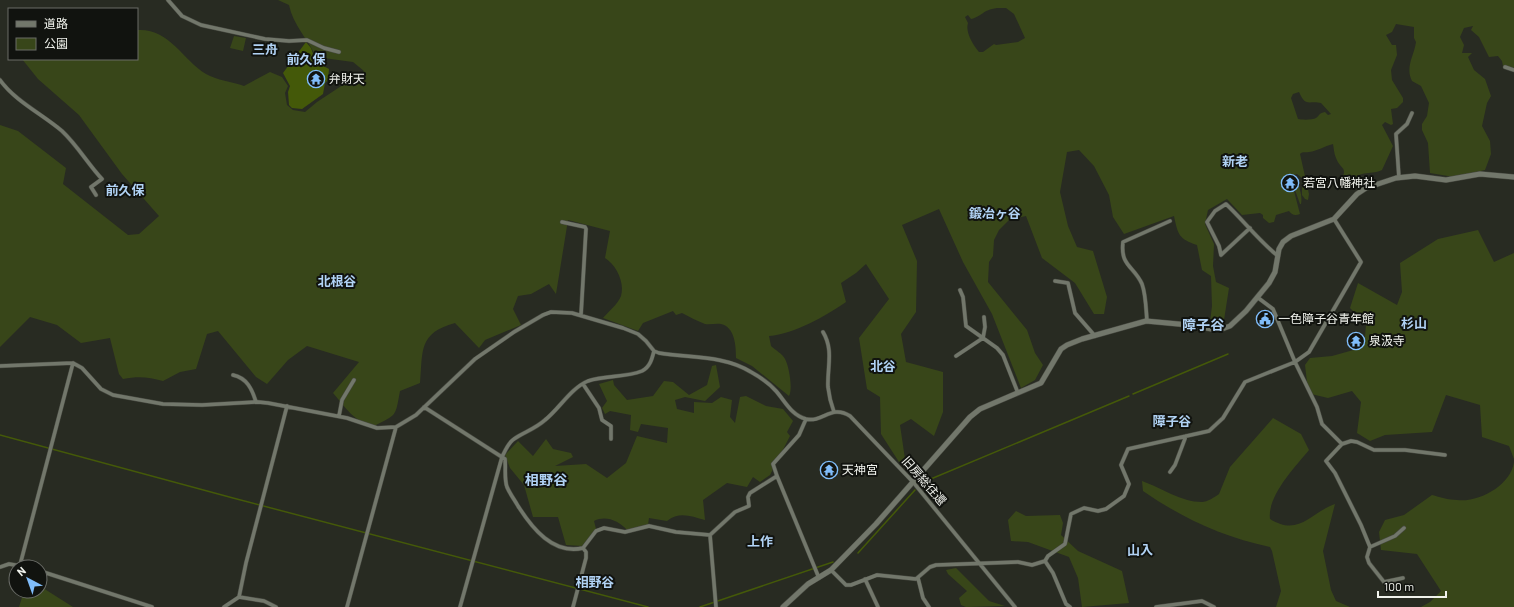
<svg xmlns="http://www.w3.org/2000/svg" width="1514" height="607" font-family="Barlow,'Noto Sans JP',sans-serif">
  <style>
    .green { fill: #384619; fill-rule: evenodd }
    .water { fill: #445909 }
    .lines { fill: none; stroke-linecap: round; stroke-linejoin: round }
    .stream { stroke: #445909; stroke-width: 1.5 }
    .street-casing { stroke: #474941; stroke-width: 4.5 }
    .secondary-casing { stroke: #474941; stroke-width: 6 }
    .street { stroke: #72776b; stroke-width: 3.5 }
    .secondary { stroke: #72776b; stroke-width: 5 }
    .labels { text-anchor: middle; stroke-width: 4; stroke-linejoin: round; paint-order: stroke }
    .poi-label { font-size: 12px; fill: #f0f2ec; stroke: #11130f; text-anchor: start }
    .street-label { font-size: 12px; fill: #f0f2ec; stroke: #11130f }
    .neighbourhood-label { font-size: 13px; font-weight: bold; fill: #b1d3f5; stroke: #11130f }
    .quarter-label { font-size: 14px; font-weight: bold; fill: #b1d3f5; stroke: #11130f }
  </style>
  <rect width="100%" height="100%" fill="#282b22"/>
  <path class="green" d="M278,0H1514V68L1503,66L1502,61L1498,56L1489,57L1479,37L1471,30L1473,26L1464,28L1460,37L1464,45L1462,53H1472L1468,57L1474,70L1485,79L1491,96L1487,103L1482,126L1490,141L1491,154L1485,170L1454,177L1430,173L1428,143L1422,130V124L1427,116L1429,103L1421,86L1412,81C1405,67 1414,56 1416,42L1414,38V27L1396,24L1392,32L1386,35L1392,45H1396L1397,55L1391,70L1392,80L1403,98V102L1397,108L1391,109L1393,124L1391,125L1385,122L1382,125L1393,146L1382,170C1369,176 1358,168 1351,186L1347,187L1341,182C1348,165 1341,171 1336,158C1334,154 1334,149 1333,144C1324,146 1318,151 1309,152C1305,153 1303,151 1300,154L1309,194L1308,200L1305,199L1302,195V178L1297,174L1293,175C1298,183 1303,194 1301,204H1300L1295,190L1294,191L1300,214C1295,216 1292,215 1289,211L1276,215L1274,222L1269,223L1263,218V215L1260,213L1242,215L1227,199L1208,210L1205,224L1214,244L1213,266L1216,282L1229,288L1224,320L1210,322L1212,306L1211,276L1202,270L1197,245C1179,239 1178,235 1174,216L1124,234L1113,217L1109,195L1094,166L1079,150L1067,152L1060,192L1068,226L1077,247L1093,251L1107,297L1104,314H1094L1075,283L1042,258L1026,216L1009,220L999,230L994,240L993,256L989,262L988,282L1027,330L1035,353L1043,365L1035,380L1021,388L992,314L963,262L939,209L902,225L917,261L916,312L901,334L906,362L943,372V412L934,436L911,419L900,425L905,459L899,462L881,434L880,397L867,389L859,338L889,299L866,264L856,273L841,283L846,302C825,316 795,334 769,336L771,346C775,350 783,354 785,359C789,366 793,389 789,396L752,366L736,358C736,346 735,327 721,324C716,323 710,325 705,324C697,321 690,317 682,313L676,315L673,311L643,323L638,331L603,318C608,312 618,304 621,296C625,282 616,265 605,258L610,231L568,220L556,294L549,284L531,294L518,296L513,309L521,325L485,340L479,348L455,323C418,333 423,351 420,383L400,391C395,418 397,414 374,426C354,422 346,408 333,393L359,362L307,346L288,360L267,384L256,377L218,331L207,334L196,369L180,372L163,381C149,377 138,376 123,379L119,374L110,338L81,343L57,325L30,317L0,347V125L18,131L66,168L63,184L128,235L139,234L159,216L122,174L79,115L38,79L22,59H137V30C169,28 182,59 206,74C216,80 233,82 244,86L270,72L282,77L288,86L285,93L287,105L293,110L305,112L317,102L364,71L353,62L316,57C308,39 293,25 289,5ZM997,8H1006L1014,14L1025,38L1018,42L996,45L994,44L983,52H979C973,45 965,32 968,23L965,17L968,15L971,19C983,16 982,10 997,8ZM1299,92C1306,108 1309,100 1321,103L1331,114L1328,115L1325,112C1319,113 1320,115 1316,118C1313,120 1302,120 1298,119L1291,98L1293,94Z
    M234,36L246,38L243,51L230,48Z
    M1478,230L1494,262L1514,253V459L1509,446L1482,437L1480,405L1446,395L1432,432L1385,435L1370,441L1357,433L1361,402L1352,391L1328,398L1311,394L1307,382L1305,365L1310,358L1332,356L1357,349L1365,337L1366,324L1350,308L1358,283L1397,305L1402,292L1400,263L1438,239Z
    M716,365L720,387L705,401L685,397L675,400L677,409L694,413V402L712,403L721,397L732,400L730,417L735,423L740,397L746,396L766,406L783,409L793,421L787,432L790,436L770,475L760,482L753,477L747,487L727,483L703,500L705,520C691,516 679,511 667,521L649,518L648,525L627,530C619,521 606,515 594,521L596,529L582,546L566,545L558,517H533L524,485L510,468L505,455L518,441L533,456L546,439L553,449L571,453L573,457L555,466L586,464L607,478L626,463L637,436L667,443L668,428L641,424L638,432L630,430L631,415L610,411L605,414L602,408L607,401L599,384L613,380L614,385L627,400L653,396L664,381L673,382L689,395L707,385L712,366Z
    M1273,418L1301,434L1309,450C1295,467 1267,496 1270,519C1299,537 1310,513 1335,504L1323,551L1331,590L1336,601L1350,607H1276L1281,591L1272,551L1270,547C1223,537 1182,518 1143,491L1142,481C1162,488 1181,502 1202,502C1207,502 1215,497 1219,494L1230,467Z
    M1514,462V607H1421L1430,602L1441,591L1417,554L1381,550L1379,532L1385,520L1404,515L1432,495C1440,497 1448,500 1457,500C1479,503 1511,485 1514,462Z
    M1016,511L1026,516L1060,515L1063,523L1061,535L1078,551L1122,571L1129,603L1082,607L1078,578L1069,557L1028,542L1011,541L1008,520Z
    M956,568L989,601L1005,606L966,607L961,605L959,598L967,591L948,574L946,570Z
    M40,578L45,579L43,588L73,607H19L24,591H40Z"/>
  <path class="water" d="M306,42L311,48L316,62L329,69L328,80L325,83L323,94L302,109L292,108L289,105L288,92L290,86L283,73Z"/>
  <g class="lines">
    <path class="stream" d="M1133,394L1228,354
      M0,435L233,498L648,607
      M921,485L926,481L1129,396
      M858,553L915,490
      M700,607L833,562"/>
    <defs>
      <path id="street" d="M168,0L182,16L201,25L265,39L289,41L307,40L324,48L339,52
        M1505,67L1514,70
        M0,80C15,101 42,114 62,131C77,145 88,164 102,179L91,187L96,195
        M1399,178L1396,134L1407,124L1412,113
        M562,222L585,227L586,229L581,315
        M1250,228L1221,255L1219,246L1207,222L1215,211L1226,204C1244,221 1259,241 1278,256
        M1055,281L1068,283L1075,313L1095,336
        M960,290L963,297L966,326L997,348L1003,355L1018,393
        M1257,297L1273,309L1295,362L1317,407L1322,424L1342,444
        M1147,321C1146,310 1146,295 1142,284C1134,266 1120,266 1123,242L1170,221
        M823,332C834,350 827,368 828,387C829,396 831,404 834,412
        M956,356L983,338L985,327L984,317
        M0,366L73,363L82,368L101,389L113,395L163,404L202,405L258,402L268,403L347,418L377,428L396,427L416,415L475,359L514,332L543,315L551,312L572,313L623,328L638,334L646,341L654,351L659,353C689,358 724,355 751,372C760,377 769,383 776,391C785,401 791,415 806,419C823,423 831,404 850,416L913,482L1015,607
        M233,375C247,378 252,389 256,402
        M583,384L599,408L602,420L611,426V439
        M424,407L505,459C506,468 504,479 507,487C510,494 514,499 518,506C532,528 553,555 583,548L596,531L604,528L625,532L649,526L676,532L710,535L735,512L749,506L748,497L750,493L777,476
        M339,416L342,400L354,380
        M806,419L799,435L773,464L777,476L819,578
        M1170,472L1175,465L1186,436
        M710,535L716,607
        M1370,547L1395,536L1404,528
        M1045,561L1048,556L1065,544L1071,514L1084,508L1098,511L1106,509L1124,496L1129,484L1121,465L1128,449L1209,431L1223,418L1245,382L1295,362L1309,352L1361,262L1334,219
        M20,565L73,363
        M0,567L9,564L27,567
        M831,570L846,585H851L877,575L916,579L930,567L936,565L1018,562L1032,565L1045,561L1053,573L1066,604L1070,607
        M40,571L152,607
        M918,578L923,598L929,607
        M1403,578L1384,582L1369,563L1367,557L1370,547L1361,525L1335,473L1326,461L1342,444L1351,441L1357,442L1374,450H1405L1445,455
        M865,579L878,607
        M239,597L246,563L287,406
        M224,607L239,597L264,601L276,607
        M347,607L396,427
        M460,607L502,457C505,451 508,443 514,439C524,432 535,429 545,420C559,409 571,388 588,381C605,375 625,378 642,371C650,367 652,359 654,351
        M573,607L586,558V552L583,548
        M1156,607L1202,601L1214,607"/>
      <path id="secondary" d="M783,607L808,584L831,570L876,524L970,417L980,409L1041,383L1061,349L1067,345L1082,339L1146,321L1189,325L1212,329H1222L1230,326L1246,311L1269,283L1275,272L1279,249L1283,242L1291,236L1334,219L1357,194L1366,188L1396,178L1415,176L1446,180L1480,174L1514,177"/>
    </defs>
    <use href="#street" class="street-casing"/>
    <use href="#secondary" class="secondary-casing"/>
    <use href="#street" class="street"/>
    <use href="#secondary" class="secondary"/>
  </g>
  <defs>
    <symbol id="temple-ring" viewBox="-11 -11 22 22"><circle r="9.5" fill="#11130f" stroke="#80bdfa" stroke-width="1.5"/><path d="M0-6L5-2H3V0L6.5 2.5H4V6H1.5V3h-3V6H-4V2.5H-6.5L-3 0V-2H-5Z" fill="#80bdfa"/></symbol>
    <symbol id="civic-ring" viewBox="-11 -11 22 22"><circle r="9.5" fill="#11130f" stroke="#80bdfa" stroke-width="1.5"/><path d="M-.6-6.5H3V-4.5H.6V-3L4-1V1h2V6H-6V1h2V-1L-.6-3ZM-1.2 2.5V6h2.4V2.5Z" fill="#80bdfa"/></symbol>
  </defs>
  <g fill-rule="evenodd">
    <use href="#temple-ring" x="306" y="69" width="20" height="20"/>
    <use href="#temple-ring" x="1280" y="173" width="20" height="20"/>
    <use href="#civic-ring" x="1255" y="309" width="20" height="20"/>
    <use href="#temple-ring" x="1346" y="331" width="20" height="20"/>
    <use href="#temple-ring" x="819" y="460" width="20" height="20"/>
  </g>
  <g class="labels">
    <g class="poi-label">
      <text x="329" y="83">弁財天</text>
      <text x="1303" y="187">若宮八幡神社</text>
      <text x="1278" y="323">一色障子谷青年館</text>
      <text x="1369" y="345">泉汲寺</text>
      <text x="842" y="474">天神宮</text>
    </g>
    <g class="street-label">
      <text transform="translate(924 481) rotate(49)" y="4">旧房総往還</text>
    </g>
    <g class="neighbourhood-label">
      <text x="265" y="54">三舟</text>
      <text x="306" y="64">前久保</text>
      <text x="1235" y="166">新老</text>
      <text x="125" y="195">前久保</text>
      <text x="995" y="218">鍛冶ヶ谷</text>
      <text x="337" y="286">北根谷</text>
      <text x="1414" y="328">杉山</text>
      <text x="883" y="371">北谷</text>
      <text x="1172" y="426">障子谷</text>
      <text x="760" y="546">上作</text>
      <text x="1140" y="555">山入</text>
      <text x="595" y="587">相野谷</text>
    </g>
    <g class="quarter-label">
      <text x="1203" y="330">障子谷</text>
      <text x="546" y="485">相野谷</text>
    </g>
  </g>
  <rect x="8" y="8" width="130" height="52" fill="#11130f" stroke="#6a6c67"/>
  <rect x="16" y="21" width="20" height="6" fill="#72776b" stroke="#6a6c67"/>
  <text x="44" y="28" font-size="12" fill="#f0f2ec">道路</text>
  <rect x="16" y="38" width="20" height="12" fill="#384619" stroke="#6a6c67"/>
  <text x="44" y="48" font-size="12" fill="#f0f2ec">公園</text>
  <g transform="translate(28 579) rotate(319)"><circle r="19" fill="#11130f" stroke="#6a6c67"/>
  <path d="M0-3L7 15L0 10L-7 15Z" fill="#80bdfa"/>
  <text y="-6" font-size="11" font-weight="bold" text-anchor="middle" fill="#f0f2ec">N</text>
  </g>
  <path d="M1378 591v6h68v-6" fill="none" stroke="#f0f2ec" stroke-width="2"/>
  <text x="1384" y="591" font-size="12" fill="#f0f2ec" stroke="#11130f" stroke-width="3" paint-order="stroke">100 m</text>
</svg>
